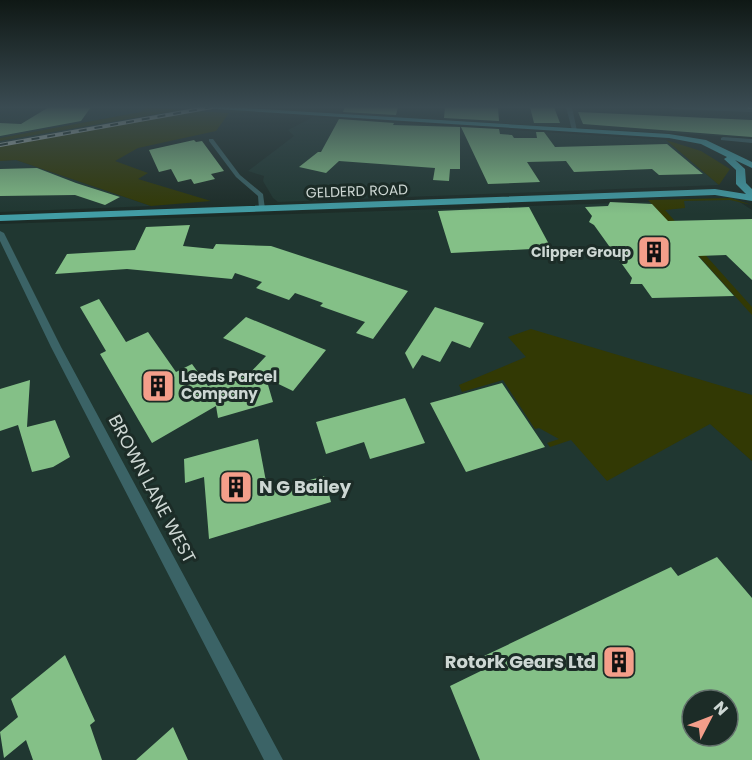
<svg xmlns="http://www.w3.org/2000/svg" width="752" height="760" font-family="Poppins,sans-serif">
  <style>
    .built { fill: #203731; fill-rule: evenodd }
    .green { fill: #323904 }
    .building { fill: #84c087; fill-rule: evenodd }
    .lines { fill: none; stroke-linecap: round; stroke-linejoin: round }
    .street { fill: #3b6366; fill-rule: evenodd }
    .primary { fill: #429da5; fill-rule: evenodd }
    .rail-casing { stroke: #b2bcb8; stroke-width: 4 }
    .rail { stroke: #1c2c27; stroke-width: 2; stroke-dasharray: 8; stroke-linecap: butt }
    .labels { text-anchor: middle; stroke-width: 6; stroke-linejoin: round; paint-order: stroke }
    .far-street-label { font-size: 14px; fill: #cdd7d3; stroke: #1c2c27 }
    .far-poi-label { font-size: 14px; font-weight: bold; fill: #cdd7d3; stroke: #1c2c27; text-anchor: end }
    .poi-label { font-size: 15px; font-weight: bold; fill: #cdd7d3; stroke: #1c2c27; text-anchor: start }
    .near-poi-label { font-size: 18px; font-weight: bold; fill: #cdd7d3; stroke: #1c2c27; text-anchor: start }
    .near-street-label { font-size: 18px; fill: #cdd7d3; stroke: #1c2c27 }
  </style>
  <rect width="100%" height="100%" fill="#1c2c27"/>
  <path class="built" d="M0,107H147L141,112L0,138Z
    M274,107H752V138L276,110Z
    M181,110L196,111L0,146V141Z
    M313,117L666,140L719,185L278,202L273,198L263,181L264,176L248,171L294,136L288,130Z
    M16,160L151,206L0,212V161Z
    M735,199L752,210V395L711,424L752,461V760H0V224ZM692,700H728V736H692Z"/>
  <path class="green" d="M147,107L181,110L0,141V138L141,112Z
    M196,111L229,113L216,131L138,148L115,161L148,173L138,179L211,201L151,206L16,160L0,161V146Z
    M666,140L701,151L730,169L719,185Z
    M731,198L752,205L730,200L684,201L685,208L665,210L752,307V315L648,200Z
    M531,329L752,395V461L710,424L607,481L571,440L550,447L547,443L559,439L539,428L535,429L503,380L462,392L459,385L526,357L508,337Z"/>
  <path class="building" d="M49,107H91L81,121L0,136V123L21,124Z
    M345,107H398L396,115L343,112Z
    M445,107H498L499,121L444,118Z
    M530,107H554L560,123H534Z
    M578,112L752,120V137L583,124Z
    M339,119L394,123L393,125L460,127V169H450L449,181L433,180L435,168L339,161L326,173L299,167L318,152H321Z
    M461,127L499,129L500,134L512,135L514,138H537L536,132H544L555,147L667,144L703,174L659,175L652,169L574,172L566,161L527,162L540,182L488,184Z
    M194,140L196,142L202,141L224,171L211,174L215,179L194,184L191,179L178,182L171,169L159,172L149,150Z
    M37,168L76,183L120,197L105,205L75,195L0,196V169Z
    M610,202L652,204L668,221L752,219V280L726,255L698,256L734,296L652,298L642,284H630L632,278L594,225L589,222L592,216L585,207L608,206Z
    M529,207L551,248L451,253L438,211Z
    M190,225L183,246L213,249L216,244L271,246L408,291L373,339L356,333L365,322L320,306L323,303L295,293L289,300L256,288L262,282L235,273L232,279L127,269L55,274L67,254L135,250L146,227Z
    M99,299L126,342L148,332L176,372L192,364L208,386L248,375L266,356L223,338L246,317L326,350L293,391L266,378L273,402L218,418L216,406L152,443L100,354L106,351L80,307Z
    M435,307L484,323L470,348L452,341L440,362L422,355L413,369L405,353Z
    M30,380L27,427L55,420L70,457L53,467L32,472L18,425L0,431V389Z
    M502,383L545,447L466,472L430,403Z
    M405,398L425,443L370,459L364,442L326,454L316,422Z
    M258,439L268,492L324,476L331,502L209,539L204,477L185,483L184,459Z
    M717,557L752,598V760H480L450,686L489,667L484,656L671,567L678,576ZM692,700H728V736H692Z
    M65,655L95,721L90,725L102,760H33L26,740L4,758L0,732L18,717L11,699Z
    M173,727L188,760H136Z"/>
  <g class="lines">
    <path class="street" d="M566,107H572L577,131L572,130Z
      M670,107L752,108V112L672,109Z
      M723,137L752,139V143L721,140V138Z
      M209,139H213L240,175L263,194L265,209H259L258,196L236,177L209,141Z
      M0,231L4,233L61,347L283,760H264L51,347L0,241Z"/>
    <path class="primary" d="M185,107H228L669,134L706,140L752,162V168L735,160L745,169L746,183L752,189V201L715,195L0,221V215L715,189L746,194L736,184V170L724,159L727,157L701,144L669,138Z"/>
    <defs>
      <path id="rail" d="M749,107H752
        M0,145L212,107"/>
    </defs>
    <use href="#rail" class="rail-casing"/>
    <use href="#rail" class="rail"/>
  </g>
  <linearGradient id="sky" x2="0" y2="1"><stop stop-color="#0f1815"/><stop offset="0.5" stop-color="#3a4b52"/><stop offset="1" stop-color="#3a4b52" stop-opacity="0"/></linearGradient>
  <rect width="752" height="214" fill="url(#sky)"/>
  <defs>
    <symbol id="building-square" viewBox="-11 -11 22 22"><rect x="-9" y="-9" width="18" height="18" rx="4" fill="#f49e8a" stroke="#1c2c27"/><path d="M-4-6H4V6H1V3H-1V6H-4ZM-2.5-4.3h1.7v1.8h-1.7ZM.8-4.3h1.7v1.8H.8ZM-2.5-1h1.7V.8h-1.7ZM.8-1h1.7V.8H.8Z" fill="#111"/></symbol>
  </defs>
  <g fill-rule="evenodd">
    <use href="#building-square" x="635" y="233" width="38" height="38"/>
    <use href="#building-square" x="139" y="367" width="38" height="38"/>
    <use href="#building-square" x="217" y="468" width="38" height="38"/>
    <use href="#building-square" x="600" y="643" width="38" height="38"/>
  </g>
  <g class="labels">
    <g class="far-street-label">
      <text transform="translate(357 191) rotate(-2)" y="5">GELDERD ROAD</text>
    </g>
    <g class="far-poi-label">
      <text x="631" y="257">Clipper Group</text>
    </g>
    <g class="poi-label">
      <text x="181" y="382">Leeds Parcel<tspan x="181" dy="17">Company</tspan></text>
    </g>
    <g class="near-poi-label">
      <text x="259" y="493">N G Bailey</text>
      <text x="596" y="668" text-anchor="end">Rotork Gears Ltd</text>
    </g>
    <g class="near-street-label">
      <text transform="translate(152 489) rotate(62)" y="6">BROWN LANE WEST</text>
    </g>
  </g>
  <g transform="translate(710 718) rotate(48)"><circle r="28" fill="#1c2c27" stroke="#63706c" stroke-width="1.5"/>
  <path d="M0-4.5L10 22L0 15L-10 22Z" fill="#f49e8a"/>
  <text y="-9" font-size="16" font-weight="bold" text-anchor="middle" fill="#cdd7d3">N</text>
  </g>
</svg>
